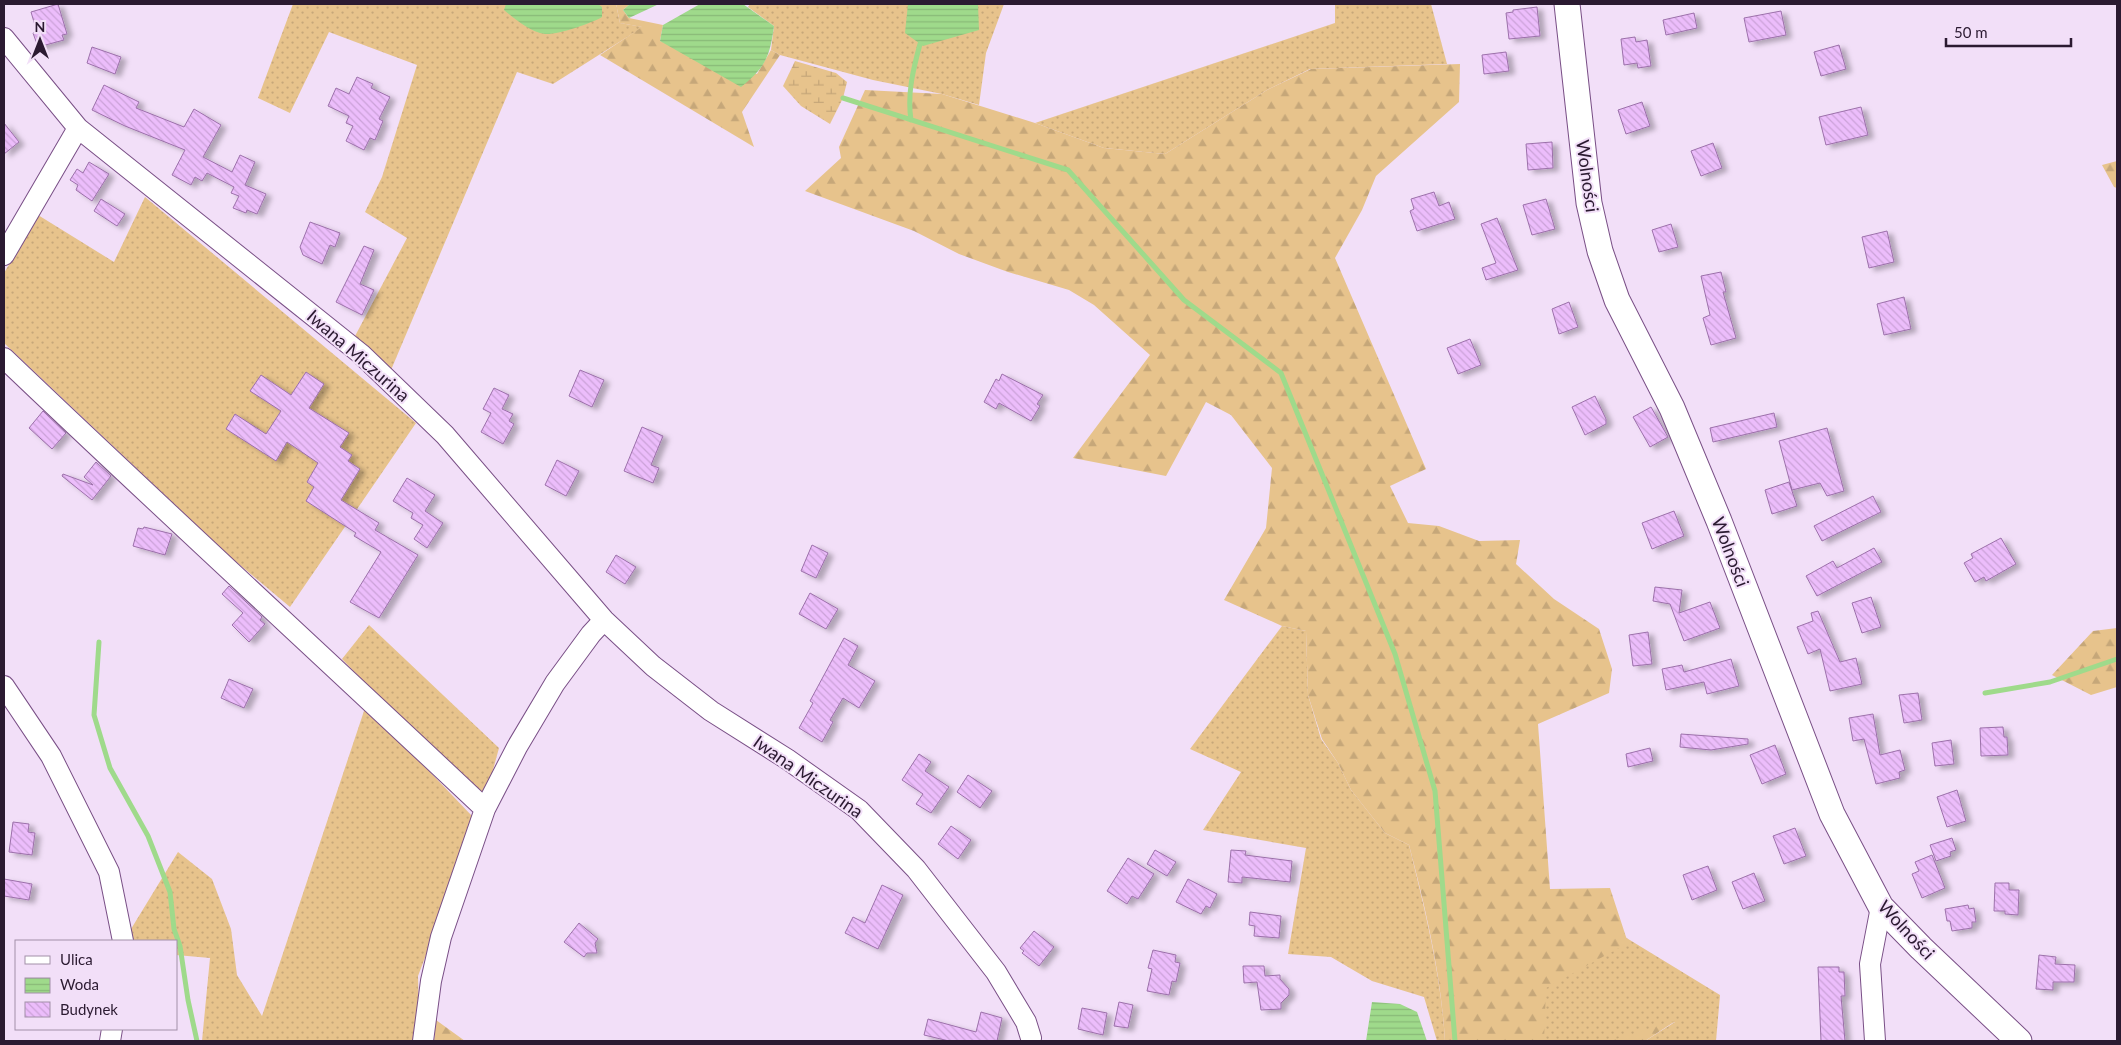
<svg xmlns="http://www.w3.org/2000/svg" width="2121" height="1045" font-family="Lato,sans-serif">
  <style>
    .grass { fill: url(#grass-dots) }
    .forest { fill: url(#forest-firs) }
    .wetland { fill: url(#wetland-marsh) }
    .water { fill: url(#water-rules) }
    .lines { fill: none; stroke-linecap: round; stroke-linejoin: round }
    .stream { stroke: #9fda8b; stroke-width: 5 }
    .building { fill: url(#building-back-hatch); stroke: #9c70aa; filter: url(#shadow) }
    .minor-casing { stroke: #794f86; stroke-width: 22 }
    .tertiary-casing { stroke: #794f86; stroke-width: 27 }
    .minor { stroke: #fff; stroke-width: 20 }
    .tertiary { stroke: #fff; stroke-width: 25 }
    .labels { text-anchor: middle; stroke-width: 4; stroke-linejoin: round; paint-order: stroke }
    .street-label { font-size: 18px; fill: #2b1a31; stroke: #f2dff8 }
  </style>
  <defs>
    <pattern id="grass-dots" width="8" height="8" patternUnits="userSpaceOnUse" patternTransform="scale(1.25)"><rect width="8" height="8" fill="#e7c38c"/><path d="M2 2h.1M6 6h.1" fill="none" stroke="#c6a779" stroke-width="1.8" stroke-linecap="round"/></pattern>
    <pattern id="forest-firs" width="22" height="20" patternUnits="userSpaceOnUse" patternTransform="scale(1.25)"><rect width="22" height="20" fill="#e7c38c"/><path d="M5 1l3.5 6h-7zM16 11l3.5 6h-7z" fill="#c6a779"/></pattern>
    <pattern id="wetland-marsh" width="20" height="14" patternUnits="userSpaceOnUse" patternTransform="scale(1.25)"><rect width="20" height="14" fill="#e7c38c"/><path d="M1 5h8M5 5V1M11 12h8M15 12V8" fill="none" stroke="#c6a779"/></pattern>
    <pattern id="water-rules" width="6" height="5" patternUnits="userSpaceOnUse" patternTransform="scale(1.25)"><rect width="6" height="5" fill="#9fda8b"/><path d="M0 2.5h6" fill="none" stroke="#89ba78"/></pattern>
    <pattern id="building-back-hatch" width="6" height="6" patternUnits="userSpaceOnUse" patternTransform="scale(1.25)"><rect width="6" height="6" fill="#ecbdfb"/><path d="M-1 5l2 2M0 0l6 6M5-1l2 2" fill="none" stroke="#cba2d8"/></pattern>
    <filter id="shadow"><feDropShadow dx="5.5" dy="3" stdDeviation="2.5" flood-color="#0004"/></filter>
  </defs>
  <rect width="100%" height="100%" fill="#f2dff8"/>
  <path class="grass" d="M293,4H616L620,23L643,27L553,84L517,72L391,370L354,338L407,238L365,212L382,177L417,65L329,32L290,113L258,98Z
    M750,4H1004L986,53L979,105L942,94L873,80L780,55L771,50L774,26L748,7Z
    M1335,4H1431L1447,64L1310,69L1267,90L1165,154L1104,148L1035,123L1335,23Z
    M145,197L416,423L290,607L227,554L4,343V273L38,215L114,262Z
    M369,625L499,748L487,792L473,795L342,659Z
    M1282,626L1306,631L1308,695L1321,739L1338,763L1351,790L1385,833L1409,845C1425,910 1441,974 1445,1041H1437L1424,997L1372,981L1331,957L1288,954L1306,848L1203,830L1241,772L1190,749Z
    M366,705L472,816L474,827L418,976L419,1017L417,1041H202L210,958L176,955V941H129L131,929L178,852L212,879L231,929L237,975L262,1016Z
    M1620,934L1720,995L1716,1041H1645L1675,1022L1613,1041H1534V982Z"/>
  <path class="forest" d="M616,4H630L623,10L629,18L663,25L660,41L757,74L771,50L780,55L742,112L754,147L600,55L642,27L620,23Z
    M1460,64L1459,102L1376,176L1362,210L1335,258L1426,469L1390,486L1408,523L1439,526L1479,541L1520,540L1516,564L1554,599L1599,629L1612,669L1609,693L1538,724L1550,889L1610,888L1628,943L1546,988L1544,1041H1445C1441,974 1426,910 1409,845L1385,833L1351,790L1338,763L1322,739L1308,695L1306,631L1282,626L1224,600L1266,528L1272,468L1231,415L1206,402L1166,476L1073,458L1150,355L1094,305L1069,290L1008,272L959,254L914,231L805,191L841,158L839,147L865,90L942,94L1035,123L1104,148L1165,154L1267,90L1311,69Z
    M2117,161V188L2114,187L2102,165Z
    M2117,628V687L2091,695L2052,675L2093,631Z
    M436,1020L465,1041H434Z
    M1677,1020L1645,1041H1610Z"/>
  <path class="wetland" d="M795,61L836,73L847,82L843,98L830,124L801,106L783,86Z"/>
  <path class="water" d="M506,4H598L602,7V17C592,23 558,35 545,34C530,32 516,20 504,10Z
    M630,4H659L629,18L623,10Z
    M700,4H743L774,26C770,56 766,67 741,87L660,41L663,25Z
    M908,4H978L979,30L923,46L905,33Z
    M1372,1002L1400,1004L1417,1012L1427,1041H1366Z"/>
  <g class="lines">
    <path class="stream" d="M843,98L1068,170L1184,300L1281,373L1395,654L1435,791L1455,1041
      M911,120C907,94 913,70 920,44
      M99,642L94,715L110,768L148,836L170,892L174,929L180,946L188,1000L197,1041
      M1985,693L2050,682L2117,659"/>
  </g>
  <path class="building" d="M58,4L67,34L62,35L64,40L38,47L33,33L37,32L31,12Z
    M1537,7L1540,36L1509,39L1506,13L1513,12V10Z
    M1781,11L1786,35L1749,42L1744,18Z
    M1694,13L1697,28L1666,35L1663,20Z
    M1635,37L1636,42L1647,40L1651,66L1638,68L1637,63L1624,65L1621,39Z
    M1839,45L1846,69L1821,76L1814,52Z
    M92,47L121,57L115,74L87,63Z
    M1506,52L1509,71L1484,74L1482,55Z
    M357,77L373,84L371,88L390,97L379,119L383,121L375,140L370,138L364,150L346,141L353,126L346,123L349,116L328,106L336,88L349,94Z
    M104,85L139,102L136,108L184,127L194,109L221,125L203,157L232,172L240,155L255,162L245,185L266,194L257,214L247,210L246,213L233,208L239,196L231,193L234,187L207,173L202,181L195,177L191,185L172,175L185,150L125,126L92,110Z
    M1642,102L1650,126L1626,134L1618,110Z
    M1861,107L1868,135L1826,145L1819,117Z
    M4,123L19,142L4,154Z
    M1552,142L1553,168L1528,170L1526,144Z
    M1713,143L1722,168L1701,176L1691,151Z
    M89,162L109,174L92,201L76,190L78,185L70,180L77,169L83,173Z
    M1434,192L1439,206L1449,202L1455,219L1417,231L1410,211L1414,209L1411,199Z
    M101,199L125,214L117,226L94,211Z
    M1546,199L1555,229L1532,235L1523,205Z
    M1497,218L1518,270L1486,280L1482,268L1496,263L1481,224Z
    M310,222L340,233L335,247L330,245L322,264L303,255L300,247Z
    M1671,224L1678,247L1659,252L1652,230Z
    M1887,231L1894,262L1869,268L1862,237Z
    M364,246L374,250L360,284L374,290L362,315L336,302Z
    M1721,272L1726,292H1723L1736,338L1711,345L1703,318L1710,315L1701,276Z
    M1904,297L1911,329L1884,335L1877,304Z
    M1569,302L1578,327L1559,334L1552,309Z
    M1470,339L1481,365L1458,374L1447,348Z
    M580,370L604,380L592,407L569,396Z
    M306,372L324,384L309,408L349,433L340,447L352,455L348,461L360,469L341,500L379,523L375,530L418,555L379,618L350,602L381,552L354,536L356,533L306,501L314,487L307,482L318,463L287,442L276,461L226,429L235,414L266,434L281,411L250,391L261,375L291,395Z
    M1002,374L1043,395L1037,404L1040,406L1031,421L999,403L996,409L984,402L996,379L999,381Z
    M494,388L509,395L502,409L513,414L509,421L514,424L503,444L481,432L491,413L483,409Z
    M1595,396L1606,419V424L1585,435L1572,407Z
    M1651,407L1668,437L1650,447L1633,417Z
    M43,411L66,433L52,449L29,428Z
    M1774,413L1777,427L1713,442L1710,428Z
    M642,427L663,436L651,465L659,468L653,483L624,471Z
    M1827,428L1844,491L1827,496L1820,483L1792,490L1779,441Z
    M557,460L579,471L566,496L545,485Z
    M96,462L111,476L92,500L62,476L63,474L93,485L84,477Z
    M407,478L435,495L425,511L443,523L427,548L414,539L423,525L411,518L413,513L393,501Z
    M1789,482L1797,506L1772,514L1765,490Z
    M1873,496L1881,512L1822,541L1814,526Z
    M1674,511L1684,536L1652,549L1642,523Z
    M144,527L172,534L165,555L133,546L138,528L143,529Z
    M2001,538L2016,564L1986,581L1984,577L1975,582L1964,563L1973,558L1971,554Z
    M812,545L828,553L816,578L801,571Z
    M1874,548L1882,562L1817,596L1806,576L1833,561L1837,568Z
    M616,555L636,567L625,584L606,572Z
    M229,586L262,617L260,620L265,624L249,642L232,625L243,613L222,594Z
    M1655,587L1682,590L1679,613L1710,602L1720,628L1684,641L1670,604L1653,601Z
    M810,593L838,609L826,629L799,614Z
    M1871,597L1881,627L1862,633L1852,603Z
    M1818,611L1840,662L1856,658L1862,684L1830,691L1820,649L1808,654L1797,627L1813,621L1811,613Z
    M1648,632L1652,664L1633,666L1629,635Z
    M844,638L858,646L848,665L875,681L859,708L843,698L830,720L833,722L822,742L799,728L813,703L810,701Z
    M1731,659L1739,686L1707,694L1704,682L1666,690L1662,669L1682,665L1684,672Z
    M229,679L253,689L244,708L221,698Z
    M1918,693L1922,720L1904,723L1899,695Z
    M1873,714L1880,755L1900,750L1905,770L1899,772L1900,778L1876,784L1864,739L1853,741L1849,718Z
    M2003,727L2004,737H2007L2008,755L1981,756L1980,728Z
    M1681,734L1748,739V744L1711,750L1680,747Z
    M1951,740L1954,764L1935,766L1932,743Z
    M1775,745L1786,774L1762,784L1750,755Z
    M1650,748L1653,761L1628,767L1626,754Z
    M919,754L931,762L925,771L949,787L931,813L916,804L923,794L902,780Z
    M968,775L992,791L980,808L957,792Z
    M1957,790L1966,821L1947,827L1937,797Z
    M13,822L29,824L28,832L35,833L32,855L9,852Z
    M951,826L971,840L958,859L938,844Z
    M1795,828L1806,856L1784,864L1773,836Z
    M1952,838L1956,850L1950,852L1951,856L1936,861L1930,845Z
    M1155,850L1176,862L1167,876L1147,864Z
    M1231,850L1246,851L1245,855L1292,861L1290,882L1242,877V883L1228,882Z
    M1932,855L1945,888L1922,898L1912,874L1919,871L1915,862Z
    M1128,858L1154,874L1138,899L1132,896L1127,904L1107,891Z
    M1708,866L1717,890L1692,900L1683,875Z
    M1754,873L1765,901L1743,909L1732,882Z
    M4,879L32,884L29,900L4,896Z
    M1188,879L1217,894L1210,908L1206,906L1201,914L1176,902Z
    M1995,883H2009V890H2019L2018,915L2005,914V911H1994Z
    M882,885L903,895L878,949L845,933L853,917L865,923Z
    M1968,905L1969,909L1974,908L1976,922H1972V928L1952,931L1950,921H1947L1945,909Z
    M1250,912L1281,916L1279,938L1254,936L1255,926L1249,925Z
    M579,923L598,939L595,943L597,953H587L584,957L564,942Z
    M1034,931L1054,947L1039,966L1022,953L1024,951L1020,948Z
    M1153,950L1176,955L1175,962L1180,963L1176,982L1172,981L1169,995L1147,991L1152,969L1148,968Z
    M2039,955L2056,957L2055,964L2075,965L2074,982H2053V990L2036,989Z
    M1243,966H1264L1265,976L1280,975V979L1289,989V995L1281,1003V1009L1261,1010L1257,982L1244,983Z
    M1818,967H1839V972H1844L1845,996H1841L1845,1041H1821Z
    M1119,1002L1133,1005L1128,1028L1114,1026Z
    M1082,1008L1107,1013L1103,1035L1078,1029Z
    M981,1012L1002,1018L997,1041H949L924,1035L928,1019L976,1032Z"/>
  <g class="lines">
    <defs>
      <path id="minor" d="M4,38L78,128L361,354L445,435L604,620L653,666L711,711L787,759L859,810L916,869L996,972L1026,1022L1031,1038
        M4,255L78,128
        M4,358C163,510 325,658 485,809
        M4,686L51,756L109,872L123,941
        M110,1041L112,1029
        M423,1041L431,981L441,937L485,809L517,747L555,683L591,634L604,620
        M1875,1041L1870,964L1881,907"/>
      <path id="tertiary" d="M1567,4L1589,203L1600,251L1617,300L1672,408L1719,521L1832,814L1881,907L1921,948L2019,1041"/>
    </defs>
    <use href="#minor" class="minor-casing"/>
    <use href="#tertiary" class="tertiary-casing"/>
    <use href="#minor" class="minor"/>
    <use href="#tertiary" class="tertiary"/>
  </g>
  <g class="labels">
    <g class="street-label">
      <text transform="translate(1587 176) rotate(82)" y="6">Wolności</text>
      <text transform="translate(358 356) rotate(41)" y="6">Iwana Miczurina</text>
      <text transform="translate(1730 552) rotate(69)" y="6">Wolności</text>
      <text transform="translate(808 777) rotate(35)" y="6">Iwana Miczurina</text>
      <text transform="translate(1906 930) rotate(47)" y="6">Wolności</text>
    </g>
  </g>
  <rect width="2121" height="1045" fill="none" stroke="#2b1a31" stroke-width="10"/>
  <rect x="15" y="940" width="162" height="90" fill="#f2dff8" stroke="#a290a8"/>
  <rect x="25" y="956" width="25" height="8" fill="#ffffff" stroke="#a290a8"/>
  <text x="60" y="965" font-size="15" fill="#2b1a31">Ulica</text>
  <rect x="25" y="978" width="25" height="15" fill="url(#water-rules)" stroke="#a290a8"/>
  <text x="60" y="990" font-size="15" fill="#2b1a31">Woda</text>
  <rect x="25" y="1002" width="25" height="15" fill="url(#building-back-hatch)" stroke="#a290a8"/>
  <text x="60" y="1015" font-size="15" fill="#2b1a31">Budynek</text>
  <g transform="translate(40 40)" stroke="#f2dff8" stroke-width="4" paint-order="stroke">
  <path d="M0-4L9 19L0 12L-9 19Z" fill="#2b1a31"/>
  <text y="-8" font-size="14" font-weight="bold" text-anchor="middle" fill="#2b1a31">N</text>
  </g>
  <path d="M1946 38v8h125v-8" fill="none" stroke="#2b1a31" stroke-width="2.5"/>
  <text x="1954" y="38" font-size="15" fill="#2b1a31" stroke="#f2dff8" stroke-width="4" paint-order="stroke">50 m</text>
</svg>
